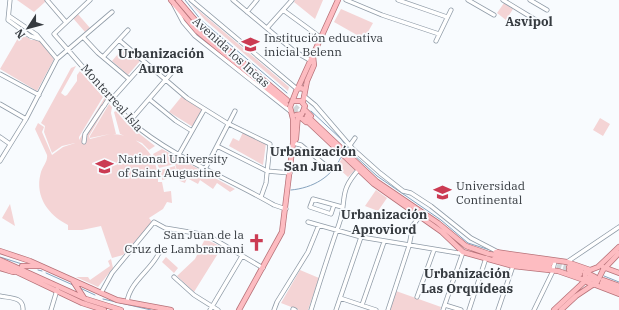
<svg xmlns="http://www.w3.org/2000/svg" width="619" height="310" font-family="'IBM Plex Serif',serif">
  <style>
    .green { fill: #f4d4d5 }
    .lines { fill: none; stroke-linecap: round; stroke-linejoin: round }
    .stream { stroke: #86a3be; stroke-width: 1 }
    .major-tunnel { stroke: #d1d5d8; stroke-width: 4.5; stroke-dasharray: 4.5 2; stroke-linecap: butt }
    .minor-casing { stroke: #8f9ba7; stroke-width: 5 }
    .major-casing { stroke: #b77279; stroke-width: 6 }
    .minor { stroke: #fff; stroke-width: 3.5 }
    .major { stroke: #fdbcc1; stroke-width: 4.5 }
    .labels { text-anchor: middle; stroke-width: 3.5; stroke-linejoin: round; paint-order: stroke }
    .poi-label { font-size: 12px; fill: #363b40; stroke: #f8fbfe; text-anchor: start }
    .street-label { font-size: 12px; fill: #363b40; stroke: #f8fbfe }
    .neighbourhood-label { font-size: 13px; font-weight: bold; fill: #363b40; stroke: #f8fbfe }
  </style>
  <rect width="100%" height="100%" fill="#f8fbfe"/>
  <path class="green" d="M17,0H45V2L34,12Z
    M295,0H323L315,19L294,2Z
    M504,3L513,9L506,20L497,13Z
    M191,4L289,87L288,91L205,20Z
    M341,9L373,23L364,39L334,22Z
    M77,13L90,28L85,32L72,17Z
    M21,33L31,40H39L54,59L37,91L0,69Z
    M124,47L140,61L128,75L112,61Z
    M76,66L61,93L65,96L67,95L77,81V75L80,71L103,97L79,137V140L105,97L109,102L89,136L90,139L110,134L90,138V136L109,104L112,107L111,113L116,134H113C140,135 159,156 158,182H162L164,192L171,191L172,203L167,202L163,209L149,218L152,222L123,255L112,258L101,226L82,230H68V225C48,215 34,196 41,172C43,166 48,161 47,155L35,129L38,123L44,127L42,132L52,155L63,147L75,143L62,146L52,153L44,132L45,126L41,123L71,68Z
    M182,96L202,110L193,127L169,112Z
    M116,111L127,124L155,146L149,150L142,143L120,134L114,112Z
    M600,118L610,124L603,136L593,130Z
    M243,132L266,143L263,165L229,146L233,138L239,141Z
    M162,149L235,189L230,192L217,183L213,189L200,180L198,184L187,178L185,183L180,181L175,164L159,168L153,154Z
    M342,158L355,170L348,177L337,167Z
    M175,166L177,176L162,180L161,170Z
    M376,190L387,198L378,211L365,206Z
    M10,204L15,226L2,218Z
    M205,239L222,247L194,292L177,276L195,259Z
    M166,257L178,268L174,273L162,262Z
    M111,259L113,268L98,287L76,277H88L90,280L110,266L108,261Z
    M300,270L319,278L308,310H299L281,303Z
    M396,291L441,307L440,310H390Z"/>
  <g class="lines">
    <path class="stream" d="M185,0L201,20L287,93
      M311,111L341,139L353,154L377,176L441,220L468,243L490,250
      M291,190C313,188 332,177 341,157
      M0,257L22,264
      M38,270L42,271
      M46,273L73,285
      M604,276L619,282
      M80,288L95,295
      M103,299L151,310"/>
    <path class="major-tunnel" d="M290,102L304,114
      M288,106L302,116
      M551,263L569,267
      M550,267L569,270"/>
    <defs>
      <path id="minor" d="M10,0L8,20L30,36L39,39
        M47,0L65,21
        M90,0L54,34L130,121C173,158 226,177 274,205L286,209
        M191,0L297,89
        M233,0L294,51L313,62
        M346,0L382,15L439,34
        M398,0L447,17
        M468,0L494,15
        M503,0L539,22
        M530,0L547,10
        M174,5L183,22L195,36L290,111
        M283,10L320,37
        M247,12L257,0
        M9,16L37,35L57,59
        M267,28L292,0
        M83,37L98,53L129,79
        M119,40L187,98L227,123L270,144L266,183L261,197
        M436,41L451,10
        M103,57L128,30
        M0,74L39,95
        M304,96L315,105L352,148L380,173L403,191L411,193L431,206L471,238L498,252
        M149,99L176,121L192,131
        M111,100L145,62
        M0,104L26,119
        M104,106L109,98
        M130,121L174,70
        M0,137L10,144
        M84,142L85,134L103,107
        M293,143L301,145L330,169
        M350,145L355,138
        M217,146L267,171L290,173
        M178,156L204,110
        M0,161L26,119L57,59L112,12
        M205,169L235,111
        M334,205L331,214L310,207L313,199L342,207
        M308,222L361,237L458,253L463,252
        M567,262L619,227
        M174,277L194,295L218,310
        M101,293L112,273L154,222L165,228L207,235L263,268
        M0,296C10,298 24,297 23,310
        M417,297L434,250
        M340,298L376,310
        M127,302C130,281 152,270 160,251
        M362,305L384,242
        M445,305L461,310
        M293,309L295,310
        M51,310L57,290
        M210,310L242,256
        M274,310L277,302L308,252L319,225
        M311,310C320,281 329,253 339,224C348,198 337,193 360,168
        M336,310L361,237
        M388,310L409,246L413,225L421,215
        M443,310L463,252
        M469,310L486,258
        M498,310L513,266
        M534,310L552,273L555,261"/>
      <path id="major" d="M171,0L197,31L286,104
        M178,0L201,27L287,100
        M298,88L338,0
        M293,101H301L305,106L302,114L296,115
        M303,102L307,81L314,65L313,56
        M305,110L311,116
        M298,115L306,122
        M307,116L376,181L438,223L466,246L489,254L551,263
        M305,119L374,184L442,232L463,252L513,266L558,271L584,280
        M293,143L296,139L298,115
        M0,251L30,261L117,300L171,310
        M496,252L567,262L590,270
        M494,259L550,267
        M0,260L86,299L121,310
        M0,264L82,303L104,310
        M22,266H40
        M569,267L581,271
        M603,267L619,273
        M0,268L13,272
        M569,270L580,274
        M589,274L595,277
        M588,278L594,280
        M603,280L619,286
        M73,281L84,298
        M602,283L619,290
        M593,284L619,294
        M593,285L585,281V272L598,267L619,247
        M239,310L282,232L293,143V119L290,107L297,89L301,88L305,90
        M554,310L585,281
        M561,310L576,296L597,282L603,270L619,253"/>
    </defs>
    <use href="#minor" class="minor-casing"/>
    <use href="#major" class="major-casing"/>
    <use href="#minor" class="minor"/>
    <use href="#major" class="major"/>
  </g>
  <defs>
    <symbol id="school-bare" viewBox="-9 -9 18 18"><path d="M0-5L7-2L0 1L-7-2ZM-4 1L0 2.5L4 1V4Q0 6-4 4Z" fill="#cb3b53" stroke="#f8fbfe" stroke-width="2.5" paint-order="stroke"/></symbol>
    <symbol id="university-bare" viewBox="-9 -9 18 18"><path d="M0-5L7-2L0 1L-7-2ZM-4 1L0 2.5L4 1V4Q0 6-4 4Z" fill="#cb3b53" stroke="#f8fbfe" stroke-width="2.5" paint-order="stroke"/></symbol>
    <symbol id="church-bare" viewBox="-9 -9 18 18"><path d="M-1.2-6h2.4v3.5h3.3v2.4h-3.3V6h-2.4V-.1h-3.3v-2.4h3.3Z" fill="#cb3b53" stroke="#f8fbfe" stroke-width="2.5" paint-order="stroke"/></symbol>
  </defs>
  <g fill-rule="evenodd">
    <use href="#school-bare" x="238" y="32" width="25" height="25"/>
    <use href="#university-bare" x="92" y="154" width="25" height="25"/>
    <use href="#university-bare" x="430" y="180" width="25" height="25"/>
    <use href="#church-bare" x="244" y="230" width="25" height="25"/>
  </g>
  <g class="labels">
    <g class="poi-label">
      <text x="264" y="42">Institución educativa<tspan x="264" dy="14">inicial Belenn</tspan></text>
      <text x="118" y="163">National University<tspan x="118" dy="14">of Saint Augustine</tspan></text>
      <text x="456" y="190">Universidad<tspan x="456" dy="14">Continental</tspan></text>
      <text x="244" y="239" text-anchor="end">San Juan de la<tspan x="244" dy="14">Cruz de Lambramani</tspan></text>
    </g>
    <g class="street-label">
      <text transform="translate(231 52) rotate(42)" y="4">Avenida los Incas</text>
      <text transform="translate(112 98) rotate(48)" y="4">Monterreal Isla</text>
    </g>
    <g class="neighbourhood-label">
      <text x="529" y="26">Asvipol</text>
      <text x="161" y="58">Urbanización<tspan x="161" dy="15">Aurora</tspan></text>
      <text x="313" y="156">Urbanización<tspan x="313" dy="15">San Juan</tspan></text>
      <text x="384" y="219">Urbanización<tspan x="384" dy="15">Aproviord</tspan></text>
      <text x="467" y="278">Urbanización<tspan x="467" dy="15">Las Orquídeas</tspan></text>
    </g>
  </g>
  <g transform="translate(28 28) rotate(234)" stroke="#f8fbfe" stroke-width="3" paint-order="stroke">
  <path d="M0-3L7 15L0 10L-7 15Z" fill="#363b40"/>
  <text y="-6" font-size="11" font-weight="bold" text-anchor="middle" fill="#363b40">N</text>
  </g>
</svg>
